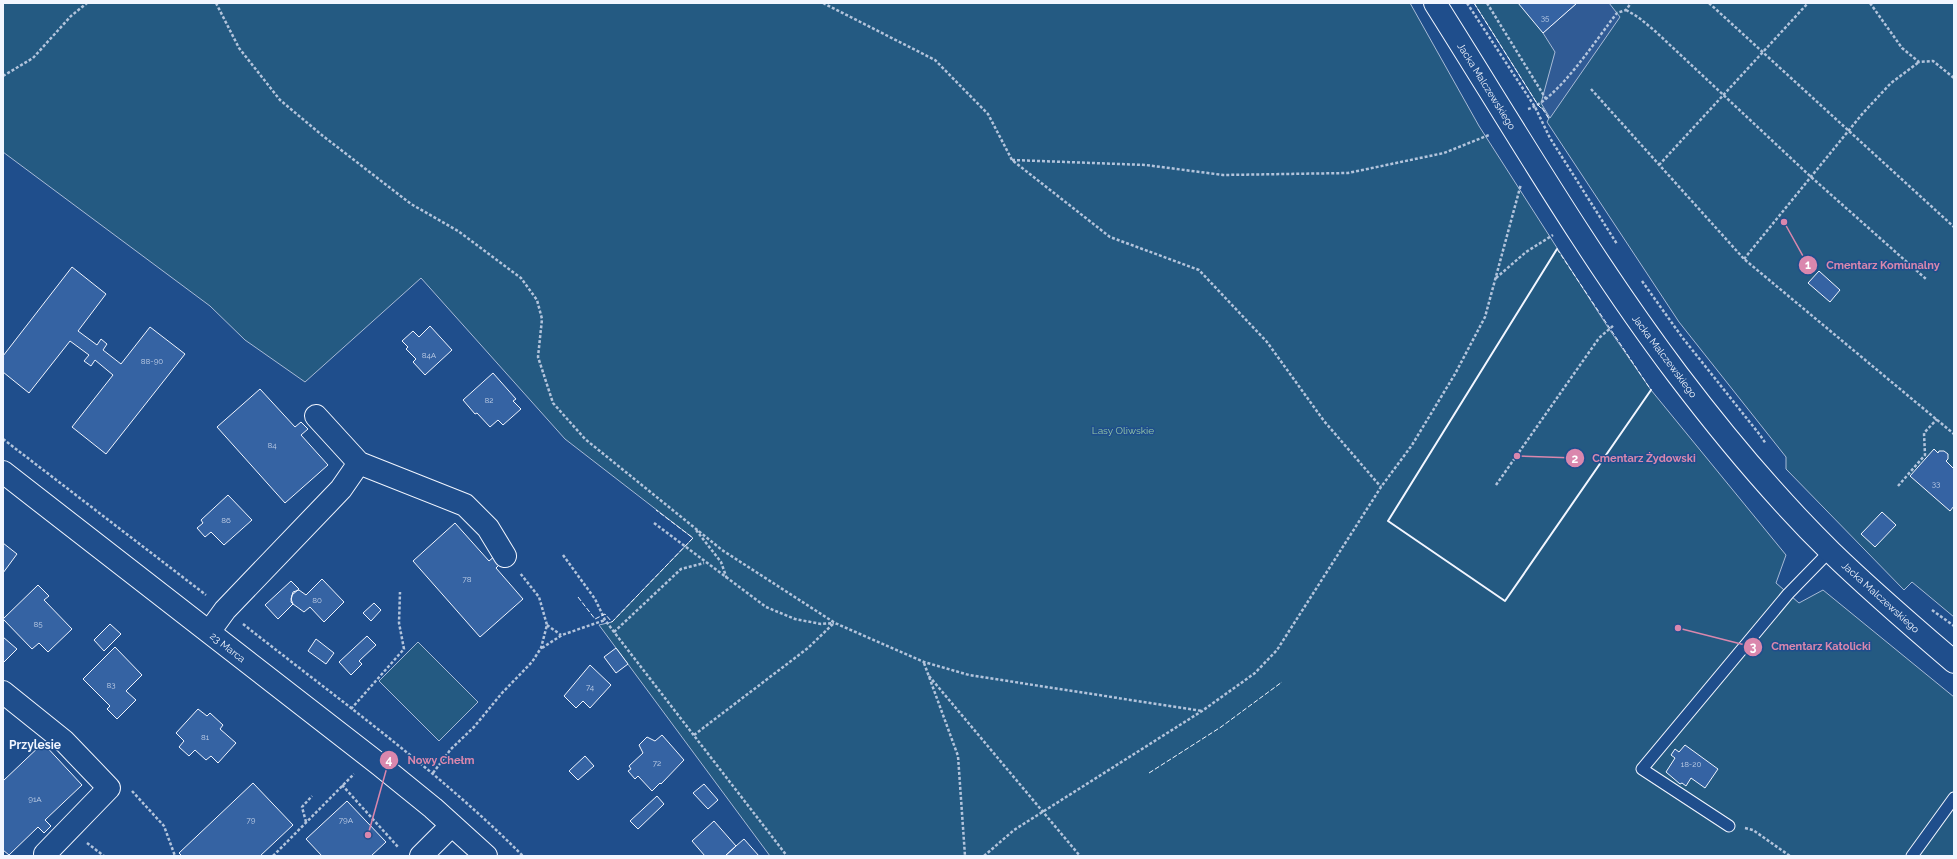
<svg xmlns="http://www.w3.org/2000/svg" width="1957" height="859" font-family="Raleway,sans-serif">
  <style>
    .green { fill: #245a82; stroke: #a8bbd7 }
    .parking { fill: #305b95; stroke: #a8bbd7 }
    .building { fill: #3563a3; stroke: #f2f6ff }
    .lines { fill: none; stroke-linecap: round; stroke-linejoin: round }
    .lane-casing { stroke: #f2f6ff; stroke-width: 13 }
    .street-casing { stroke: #f2f6ff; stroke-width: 24 }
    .secondary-casing { stroke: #f2f6ff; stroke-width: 24 }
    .path { stroke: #b3c4dc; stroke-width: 2.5; stroke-dasharray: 3 2; stroke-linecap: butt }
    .lane { stroke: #1f4e8c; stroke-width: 11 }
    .street { stroke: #1f4e8c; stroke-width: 22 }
    .secondary { stroke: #1f4e8c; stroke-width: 22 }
    .fence { stroke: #f2f6ff; stroke-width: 1; stroke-dasharray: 5 2; stroke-linecap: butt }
    .wall { stroke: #f2f6ff; stroke-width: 2 }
    .labels { text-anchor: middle; stroke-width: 3; stroke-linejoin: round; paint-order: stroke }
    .number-label { font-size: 8px; fill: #c3d1e8 }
    .street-label { font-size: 10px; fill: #f2f6ff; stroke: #1f4e8c }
    .park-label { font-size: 10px; fill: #97c8a6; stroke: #1f4e8c }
    .quarter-label { font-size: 12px; font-weight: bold; fill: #f2f6ff; stroke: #1f4e8c }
    .leader { fill: none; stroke: #da87ad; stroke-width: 1.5 }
    .callout-dot { fill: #da87ad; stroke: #1f4e8c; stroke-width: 1.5 }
    .mark-label { font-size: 12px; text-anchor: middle; font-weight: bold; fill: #fff }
    .callout-label { font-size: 11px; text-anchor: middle; font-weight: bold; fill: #da87ad; stroke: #1f4e8c; stroke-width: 3; stroke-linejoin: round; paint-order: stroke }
  </style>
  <rect width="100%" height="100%" fill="#1f4e8c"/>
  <path class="green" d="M3,3H1410L1479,126L1609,329L1651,390L1786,555L1776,583L1799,603L1823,590L1954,697V856H770L599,625L612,622L693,538L565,439L421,278L305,382L245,340L210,306L3,152Z
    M1474,3H1954V617L1912,582L1904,590L1786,469V457L1679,322L1547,122L1549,118L1543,108H1541L1538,105Z
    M418,642L478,702L439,741L379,681Z"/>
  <path class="parking" d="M1577,3H1609L1620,17L1550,118L1541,103L1555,52L1543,33Z"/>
  <path class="building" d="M1518,3H1577L1543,33Z
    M72,267L106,294L78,331L97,345L101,339L107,344L103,350L121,364L150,327L185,354L106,454L72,427L113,375L95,360L91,366L84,361L89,355L70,341L29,393L3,372V356Z
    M1819,271L1840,290L1830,302L1808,283Z
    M430,326L452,350L425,375L413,362L416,359L406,349L408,347L402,341L413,331L419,337Z
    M493,373L516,399L513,401L521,409L503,425L498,420L490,427L477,413L475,414L463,400Z
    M260,389L295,427L301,422L308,429L301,435L328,465L285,503L217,427Z
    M1934,449L1938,453L1939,451H1944L1948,454V459L1946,461L1954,469V506L1950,511L1910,476Z
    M228,495L252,520L224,545L211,532L205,537L197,528L203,523L201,520Z
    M1882,512L1896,525L1875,547L1861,534Z
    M455,523L489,561L496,555L503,561L496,568L523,599L480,637L413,561Z
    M3,543L17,554L3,573Z
    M322,579L344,602L324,622L310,607L304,612L293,604L291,599L293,592L299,590L306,595Z
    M291,581L299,589L292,595L291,602L293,604L278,619L265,605Z
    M38,585L49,596L44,600L72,629L48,652L39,643L32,649L3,619Z
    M374,603L381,610L371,621L363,613Z
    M110,624L121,634L104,651L94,640Z
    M367,636L376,645L359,661L362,664L351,675L339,662Z
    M3,637L17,649L4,662L3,661Z
    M316,639L334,653L326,664L308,651Z
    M115,647L142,675L126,691L136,700L117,719L107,709L110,706L83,679Z
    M616,648L628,664L616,673L604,657Z
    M590,665L611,685L590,708L583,701L576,708L564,696Z
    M198,709L207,716L210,713L223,725L220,729L236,743L218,763L211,756L206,760L195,750L189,756L179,747L184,741L176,733Z
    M662,735L684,760L661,784L660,783L652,791L638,776L635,779L628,771L631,769L629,766L643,753L639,745L647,737L655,741Z
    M43,743L82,785L45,820L51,826L44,833L38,827L9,855L3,850V781Z
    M1685,745L1718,769L1705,788L1691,778L1686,786L1682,783L1680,784L1666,772L1675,758L1671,755L1675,749L1679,752Z
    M585,756L594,766L578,780L569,771Z
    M253,783L293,825L260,856H182L179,853Z
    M704,784L718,800L708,809L693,793Z
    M657,796L664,804L638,829L630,821Z
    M347,801L386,842L371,856H322L306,839Z
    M714,821L736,846L725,856H705L692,841Z
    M744,839L759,856H725L736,846Z"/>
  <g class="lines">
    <defs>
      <path id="lane" d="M1729,826L1642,769L1788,594L1830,551
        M1912,856L1954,798"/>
      <path id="street" d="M359,463L465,505L488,528L505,556
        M3,472L380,765L433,808L486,856
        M209,632L225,610L341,489L359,463L316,416
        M3,692L64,741L109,788L45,854L47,856
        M421,856L452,825"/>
      <path id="secondary" d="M1435,3C1514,128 1589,257 1678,375C1725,437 1776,498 1831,552C1870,590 1912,626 1954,662"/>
    </defs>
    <use href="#lane" class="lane-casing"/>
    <use href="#street" class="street-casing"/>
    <use href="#secondary" class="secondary-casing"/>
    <path class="path" d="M216,3L239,48L280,100L323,136L411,204L458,231L521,278L537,300L542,319L538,357L553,403L585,439L722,550L835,623L924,662L969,675L1202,711
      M823,3L935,60L988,114L1012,160L1110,237L1199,270L1267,342L1324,421L1381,487
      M1467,3L1535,107L1550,138L1617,244
      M1487,3L1546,99
      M1709,3L1954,227
      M1870,3L1902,48L1919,62L1933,61L1954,78
      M1626,10L1638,17L1655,31L1810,176L1926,279
      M3,76L33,58L71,16L87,3
      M1591,89L1744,259L1954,434
      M1528,109C1557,101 1597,38 1617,13L1626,10L1631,3
      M1012,160L1146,165L1223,175L1348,173L1444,153L1489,135
      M1659,165L1808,3
      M1744,259L1863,113L1891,83L1919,62
      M1496,278L1526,252L1553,235
      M1642,281L1682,337L1760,435L1766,444
      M3,439L206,595
      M1496,485L1599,338L1614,325
      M1898,486L1925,455L1924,433L1937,419
      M654,523L766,607L795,619L821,624L834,623
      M696,530L721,562L727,579
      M563,555L595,599L605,620L614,632L787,856
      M1932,610L1954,626
      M243,624C338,699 437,770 523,856
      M547,625L561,635
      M614,632L681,569L704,563
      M542,648L562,635L605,620
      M924,663L958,756L965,856
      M929,676L1080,856
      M351,709L404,649L399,623L400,592
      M694,735L808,648L834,623
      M433,773L451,749L474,727L502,693L532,662L541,648L547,625L539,597L520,573
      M342,785L399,848
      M132,791L164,826L175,856
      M306,822L302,807L312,796
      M1745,828L1753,830L1790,856
      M87,843L104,856
      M273,856L354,774
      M984,856L1014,830L1202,711L1255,673L1277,650L1381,487L1412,445L1455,374L1485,317L1521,184"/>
    <use href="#lane" class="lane"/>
    <use href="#street" class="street"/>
    <use href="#secondary" class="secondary"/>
    <path class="fence" d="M1474,3L1538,105L1541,108H1542L1549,119
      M1557,249L1651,390
      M578,597L595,619L605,614L612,622L693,538L656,510
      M1149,773L1221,727L1282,682"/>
    <path class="wall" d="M1557,249L1388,521L1505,601L1651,390"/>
  </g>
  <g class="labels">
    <g class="number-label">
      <text x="1545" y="21">35</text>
      <text x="429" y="358">84A</text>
      <text x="152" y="364">88-90</text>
      <text x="489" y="403">82</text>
      <text x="272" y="448">84</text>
      <text x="1936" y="487">33</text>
      <text x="226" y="523">86</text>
      <text x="467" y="582">78</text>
      <text x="317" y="603">80</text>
      <text x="38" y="627">85</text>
      <text x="111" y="688">83</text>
      <text x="590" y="690">74</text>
      <text x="205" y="740">81</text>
      <text x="657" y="766">72</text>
      <text x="1691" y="767">18-20</text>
      <text x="35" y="802">91A</text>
      <text x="251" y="823">79</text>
      <text x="346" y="823">79A</text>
    </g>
    <g class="street-label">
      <text transform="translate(1487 86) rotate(58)" y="4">Jacka Malczewskiego</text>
      <text transform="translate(1665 356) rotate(53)" y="4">Jacka Malczewskiego</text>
      <text transform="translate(1881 597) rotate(42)" y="4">Jacka Malczewskiego</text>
      <text transform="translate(228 647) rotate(38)" y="4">23 Marca</text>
    </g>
    <g class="park-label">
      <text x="1123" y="434">Lasy Oliwskie</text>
    </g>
    <g class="quarter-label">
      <text x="35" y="749">Przylesie</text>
    </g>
  </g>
  <path class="leader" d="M1784 222L1808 265M1517 456L1575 458M1678 628L1753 647M368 835L389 760"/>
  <g class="callout-dot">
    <circle cx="1784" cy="222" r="4"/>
    <circle cx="1517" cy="456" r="4"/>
    <circle cx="1678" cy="628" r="4"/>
    <circle cx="368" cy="835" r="4"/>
    <circle cx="1808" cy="265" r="10"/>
    <circle cx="1575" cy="458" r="10"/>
    <circle cx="1753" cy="647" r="10"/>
    <circle cx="389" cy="760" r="10"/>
  </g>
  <g class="mark-label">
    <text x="1808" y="269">1</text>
    <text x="1575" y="463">2</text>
    <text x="1753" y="651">3</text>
    <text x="389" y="764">4</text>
  </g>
  <g class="callout-label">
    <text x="1883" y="269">Cmentarz Komunalny</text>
    <text x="1644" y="462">Cmentarz Żydowski</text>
    <text x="1821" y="650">Cmentarz Katolicki</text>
    <text x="441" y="764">Nowy Chełm</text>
  </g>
  <rect width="1957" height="859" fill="none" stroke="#f2f6ff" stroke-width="8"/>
</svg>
